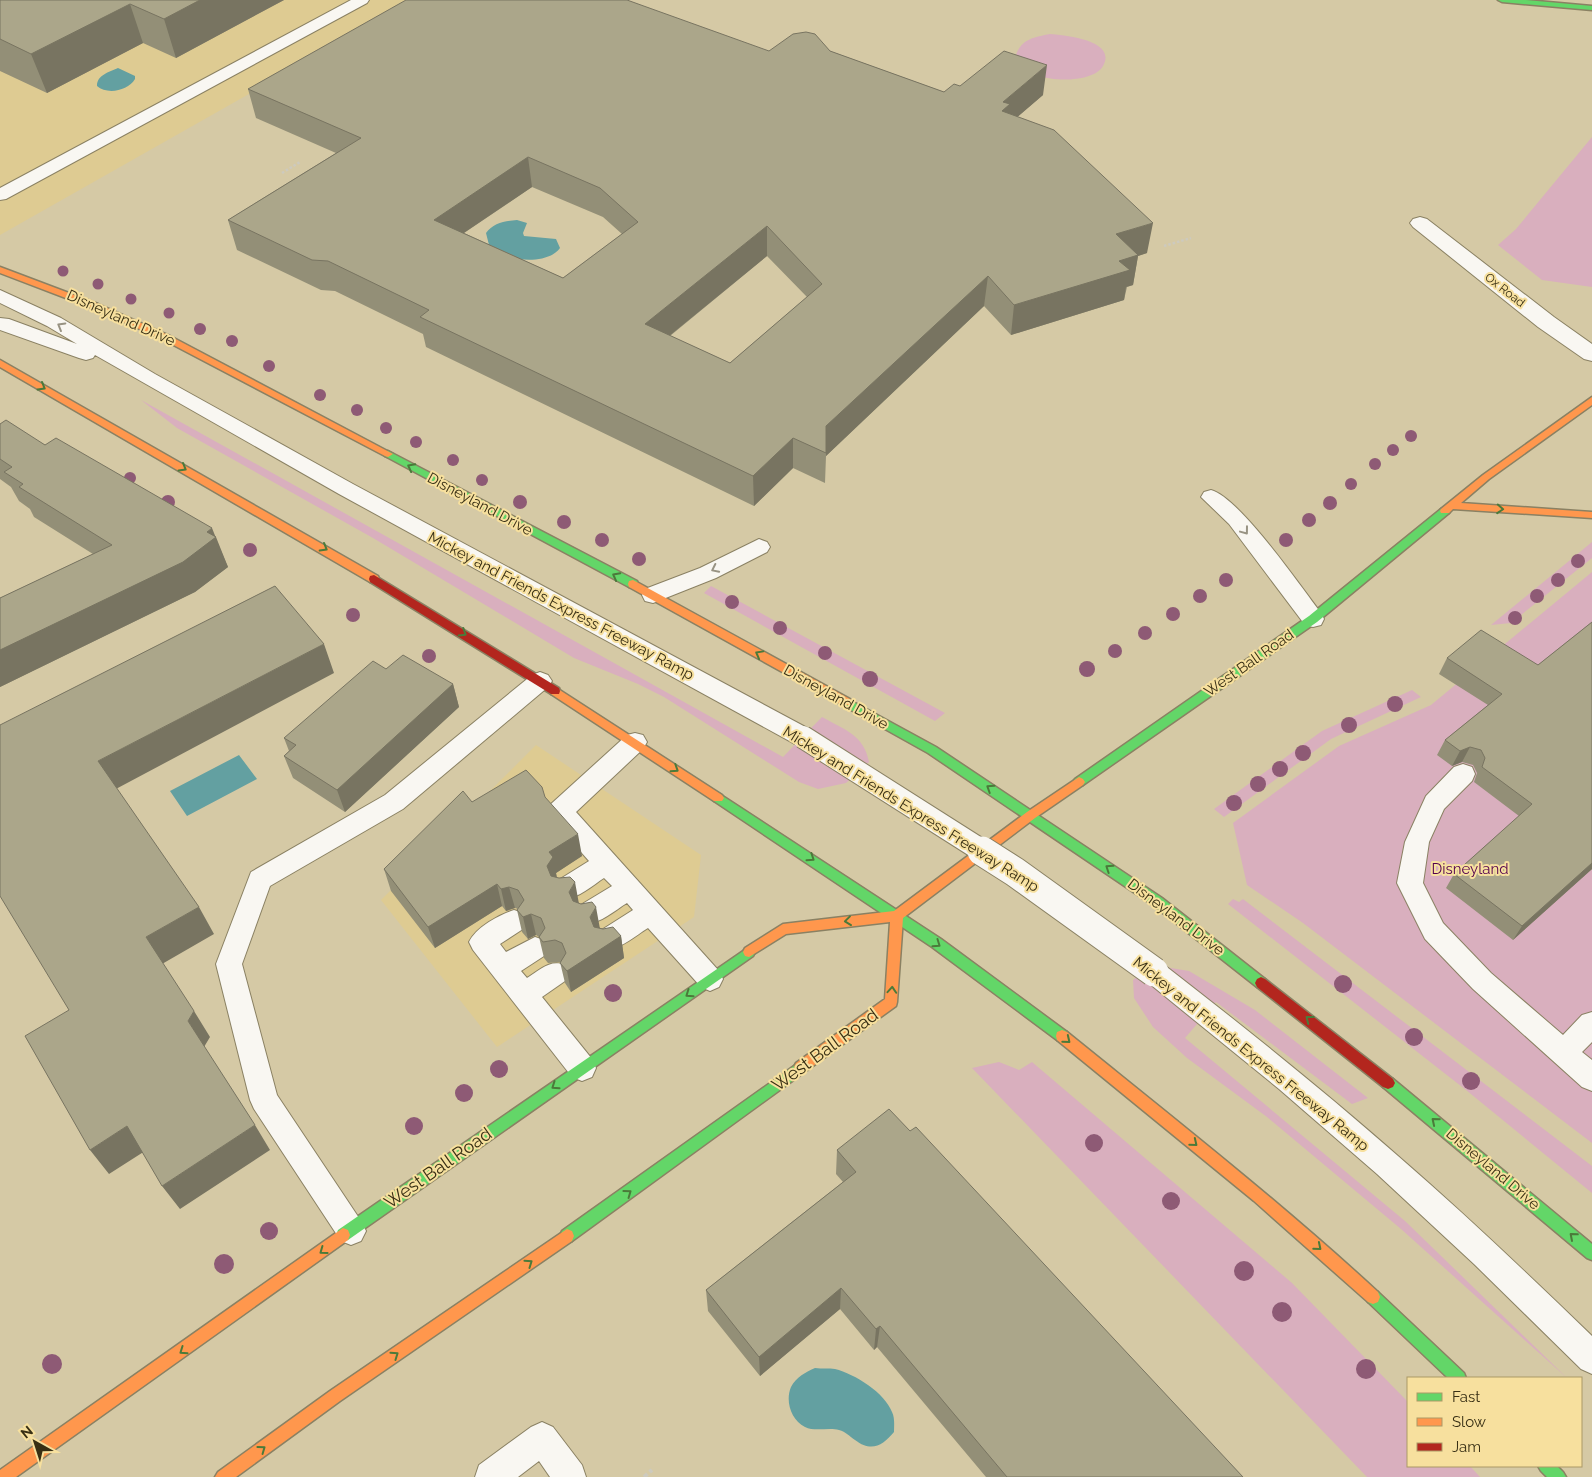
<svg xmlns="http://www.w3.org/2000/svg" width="1592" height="1477" font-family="Raleway,sans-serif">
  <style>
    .built { fill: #decb92 }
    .green { fill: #d9afbe }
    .water { fill: #63a0a1 }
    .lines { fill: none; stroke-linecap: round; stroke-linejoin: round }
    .lane-casing { stroke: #8a8163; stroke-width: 2 }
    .street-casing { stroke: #8a8163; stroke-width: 2 }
    .fast-casing { stroke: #8a8163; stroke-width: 3 }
    .slow-casing { stroke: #8a8163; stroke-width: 3 }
    .jam-casing { stroke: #8a8163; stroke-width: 3 }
    .path-far1 { stroke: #cdcabe; stroke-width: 2.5; stroke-dasharray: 2.5 2; stroke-linecap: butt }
    .path { stroke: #cdcabe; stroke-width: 4; stroke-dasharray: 4.5 3; stroke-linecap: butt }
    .lane { fill: #f9f7f2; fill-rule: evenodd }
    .street { fill: #f9f7f2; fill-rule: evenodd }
    .fast { fill: #63d668; fill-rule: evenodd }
    .slow { fill: #ff974d; fill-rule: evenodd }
    .jam { fill: #b3261e; fill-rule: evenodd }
    .lane-bridge-far1-casing { stroke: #8a8163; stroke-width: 24; stroke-linecap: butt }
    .lane-bridge-casing { stroke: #8a8163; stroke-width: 31; stroke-linecap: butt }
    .lane-bridge-far1 { stroke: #f9f7f2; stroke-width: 22 }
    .lane-bridge { stroke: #f9f7f2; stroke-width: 29 }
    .tree { fill: #8e5a75 }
    .wall { fill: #938f77; fill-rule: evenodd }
    .shaded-wall { fill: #787461 }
    .building { fill: #aba68a; stroke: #787461; fill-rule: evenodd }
    .oneway { stroke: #989383 }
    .oneway2 { stroke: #4b7a3a }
    .labels { text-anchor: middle; stroke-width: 4; stroke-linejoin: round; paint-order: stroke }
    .far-street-label { font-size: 12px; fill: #382f14; stroke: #f7e09e }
    .street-label { font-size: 15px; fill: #382f14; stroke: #f7e09e }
    .park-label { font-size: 15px; fill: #53004e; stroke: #f7e09e }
    .near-street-label { font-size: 18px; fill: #382f14; stroke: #f7e09e }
  </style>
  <rect width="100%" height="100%" fill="#d5c9a5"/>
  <path class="built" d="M0,0H415L0,235Z
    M536,745L701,855L694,917L497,1047L381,900Z"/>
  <path class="green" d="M1050,34C1064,35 1115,40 1104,64C1097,82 1055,82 1040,76C1031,72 1023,61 1016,55C1021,39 1035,37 1050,34Z
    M1592,137V287L1542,280L1498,245L1516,229Z
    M141,400L783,757L822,717C845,730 864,735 869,762L846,783L818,789L799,782L664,697L638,684L574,658L373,538L177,428Z
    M1592,542V558L1511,623L1491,625Z
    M1592,572V1143L1303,923L1247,885L1233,823L1339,746L1431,705Z
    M711,586L945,713L935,721L704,593Z
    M1412,690L1421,697L1331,739L1224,817L1214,809L1322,731Z
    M1233,899L1239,902L1243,899L1592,1166V1193L1466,1090L1228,904Z
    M1153,965L1189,971L1255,1010L1368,1098L1352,1104L1216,1002L1185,1038L1405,1221L1567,1378L1401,1229L1267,1117L1187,1058L1153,1027L1134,998L1133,980Z
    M999,1062L1019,1070L1032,1062L1292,1283L1408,1402V1466H1470L1480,1477H1367L972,1068Z"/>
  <path class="water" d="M118,68L135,76V79C128,91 107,95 97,86C97,75 109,72 118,68Z
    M517,220L527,223L523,233L524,236L556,239L560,248C551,261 525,262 511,257C503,254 496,249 489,245L486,233C493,223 505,221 517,220Z
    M239,755L257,779L187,816L170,791Z
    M815,1368C822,1369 829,1368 835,1369C855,1374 885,1393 892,1412C895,1418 894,1426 894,1432C883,1445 872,1453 855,1440C849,1436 846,1432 839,1430C829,1427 815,1432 805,1427C791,1420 785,1401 791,1387C796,1377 806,1372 815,1368Z"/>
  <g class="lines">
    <defs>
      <path id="lane" d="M351,0H369L367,3L6,199L0,200V188Z
        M0,290L61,318L155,374L353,484L811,730L815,737L811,744L803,746L795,744L339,494L95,355L93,358L86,360L79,358L0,330V318L9,319L77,344L47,326L0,303Z
        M1211,490C1240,498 1300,586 1321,613L1324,619L1321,625L1313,627L1305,625L1229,524L1201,497L1204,492Z
        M759,539L767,542L770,547L767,552L716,578L653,603L645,601L642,595L645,589L700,568Z
        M540,672L548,675L552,681L548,687L403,809L270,886L242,964L277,1095L361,1221L366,1231L361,1241L351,1245L341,1241L254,1109L250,1100L216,964L251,872L385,795L532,675Z
        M635,733L643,735L647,742L643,749L576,812L719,971L723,979L719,987L710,991L701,987L648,928C633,937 618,953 600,947L596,939L600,931L633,910L627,903C612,912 596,928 579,922L575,914L579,906L612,886L604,878C590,887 574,903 557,897L553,889L557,881L589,861L551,818L548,811L551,804L627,735Z
        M1463,764L1472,767L1475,774L1472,781L1444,809L1429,842L1423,883L1443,923L1491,973L1563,1035L1582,1015L1592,1012V1042L1582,1052L1592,1060V1091L1582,1087L1473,989L1425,939L1397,883L1405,842L1426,796L1454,767Z
        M514,910L523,913L527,921L523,929L500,944L506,952L535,937L544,940L548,948L544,956L521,971L527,978C540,970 550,959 565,965L569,973L565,981L542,997L592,1059L596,1068L592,1077L582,1081L572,1077L473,950L469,942C476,927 499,915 514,910Z
        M1154,960L1163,964C1243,1026 1322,1089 1398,1156C1465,1214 1529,1275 1592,1336V1374L1581,1369L1474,1264L1377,1174L1279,1089L1145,980L1141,972L1145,964Z
        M542,1422L553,1427L582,1465L586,1477H550L539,1461L518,1477H475L479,1465L531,1427Z"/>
      <path id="street" d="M1420,217L1427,219L1554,317L1592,344V361L1584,359L1538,327L1413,227L1410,223L1413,219Z"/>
      <path id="fast" d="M1498,0H1526L1592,6V10L1502,2Z
        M388,451L637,581L638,584L633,588L629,587L385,456L383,454L385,452Z
        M1445,508L1450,511L1449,513L1317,622L1083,785H1075L1073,782L1075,779L1309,616L1441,509Z
        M846,698L936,747L1162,898L1265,979L1267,983L1265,987L1261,989L1257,987L1154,906L928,753L842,705L840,702Z
        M718,793L941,939L1067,1032L1068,1036L1067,1040L1062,1042L1057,1040L932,947L714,801L712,798L714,795Z
        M749,947L753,948L755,952L753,956L348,1240L343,1242L338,1240L336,1235L338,1230Z
        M801,1061L806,1063L808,1067L806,1071L572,1241L567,1243L562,1241L560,1236L562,1231Z
        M1388,1077L1393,1079L1592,1244V1260L1587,1258L1383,1087L1381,1083L1383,1079Z
        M1373,1290L1378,1292L1464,1373L1466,1378H1448L1368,1302L1366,1297L1368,1292Z
        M1538,1466H1557L1563,1472L1566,1477H1547L1541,1471Z"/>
      <path id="slow" d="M0,267L98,304L168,335L393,454L388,457L385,456L162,339L92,308L0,273Z
        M0,360L378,576L379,579L378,582H370L0,367Z
        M1592,397V405L1489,479L1461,503L1592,512V518L1453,509L1449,513H1441L1440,511L1441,509L1483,475Z
        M633,580L850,699L852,702L850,705H842L629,587L628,584L629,581Z
        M555,687L722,795L724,798L722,801H714L551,694L550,691L551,688Z
        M1079,777L1083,779L1085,782L1083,785L1035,818L903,918L897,1002L896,1006L806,1071L801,1073L796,1071L794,1067L796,1063L885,999L890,922L786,934L749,957L745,956L743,952L745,948L783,924L894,911L1027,812Z
        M1062,1030L1067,1032C1172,1117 1278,1200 1378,1292L1380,1297L1378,1302L1373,1304L1368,1302L1254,1201L1057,1040L1056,1036L1057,1032Z
        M343,1228L348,1230L350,1235L348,1240L16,1477H0V1470Z
        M567,1229L572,1231L574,1236L572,1241L340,1401L236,1477H215L218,1472L330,1391Z"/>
      <path id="jam" d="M374,575L559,688L560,691L559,694H551L370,582L369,579L370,576Z
        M1261,977L1265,979L1393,1079L1395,1083L1393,1087L1388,1089L1383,1087L1257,987L1255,983L1257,979Z"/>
    </defs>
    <use href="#lane" class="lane-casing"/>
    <use href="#street" class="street-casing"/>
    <use href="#fast" class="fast-casing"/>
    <use href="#slow" class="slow-casing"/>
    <use href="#jam" class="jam-casing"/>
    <path class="path-far1" d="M282,173L300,162
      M1164,246L1191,238"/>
    <path class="path" d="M644,1477L652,1470"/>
    <use href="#lane" class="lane"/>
    <use href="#street" class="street"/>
    <use href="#fast" class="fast"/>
    <use href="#slow" class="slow"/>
    <use href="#jam" class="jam"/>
    <defs>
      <path id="lane-bridge-far1" d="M803,737L984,852"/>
      <path id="lane-bridge" d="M982,851L1015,872L1154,972"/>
    </defs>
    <use href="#lane-bridge-far1" class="lane-bridge-far1-casing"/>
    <use href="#lane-bridge" class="lane-bridge-casing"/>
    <use href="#lane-bridge-far1" class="lane-bridge-far1"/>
    <use href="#lane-bridge" class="lane-bridge"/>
  </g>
  <g class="tree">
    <circle cx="63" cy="271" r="5.5"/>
    <circle cx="98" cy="284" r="5.5"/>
    <circle cx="131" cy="299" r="5.5"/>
    <circle cx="169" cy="313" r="5.5"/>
    <circle cx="200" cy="329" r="6"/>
    <circle cx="232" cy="341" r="6"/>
    <circle cx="269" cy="366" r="6"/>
    <circle cx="320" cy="395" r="6"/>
    <circle cx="357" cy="410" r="6"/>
    <circle cx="386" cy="428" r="6"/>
    <circle cx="1411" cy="436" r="6"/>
    <circle cx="416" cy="442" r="6"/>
    <circle cx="1393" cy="450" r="6"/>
    <circle cx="453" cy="460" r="6"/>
    <circle cx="1375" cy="464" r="6"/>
    <circle cx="130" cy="478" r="6"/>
    <circle cx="482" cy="480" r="6"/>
    <circle cx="1351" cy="484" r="6"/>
    <circle cx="168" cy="502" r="7"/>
    <circle cx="520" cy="502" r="7"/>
    <circle cx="1330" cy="503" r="7"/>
    <circle cx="1309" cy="520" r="7"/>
    <circle cx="564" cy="522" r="7"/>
    <circle cx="602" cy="540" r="7"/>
    <circle cx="1286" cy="540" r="7"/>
    <circle cx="250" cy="550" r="7"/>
    <circle cx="639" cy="559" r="7"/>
    <circle cx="1578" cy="561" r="7"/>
    <circle cx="1226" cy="580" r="7"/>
    <circle cx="1558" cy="580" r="7"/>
    <circle cx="1200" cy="596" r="7"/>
    <circle cx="1537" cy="596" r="7"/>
    <circle cx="732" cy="602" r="7"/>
    <circle cx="1173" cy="614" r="7"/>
    <circle cx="353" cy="615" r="7"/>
    <circle cx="1515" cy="618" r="7"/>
    <circle cx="780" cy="628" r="7"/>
    <circle cx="1145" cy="633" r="7"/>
    <circle cx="1115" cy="651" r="7"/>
    <circle cx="825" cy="653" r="7"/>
    <circle cx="429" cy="656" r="7"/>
    <circle cx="1087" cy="669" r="8"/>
    <circle cx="870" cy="679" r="8"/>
    <circle cx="1395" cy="704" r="8"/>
    <circle cx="1349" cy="725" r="8"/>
    <circle cx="1303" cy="753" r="8"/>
    <circle cx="1280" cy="769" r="8"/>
    <circle cx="1258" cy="784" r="8"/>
    <circle cx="1234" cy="803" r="8"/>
    <circle cx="1343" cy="984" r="9"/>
    <circle cx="613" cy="993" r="9"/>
    <circle cx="1414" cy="1037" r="9"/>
    <circle cx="499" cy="1069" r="9"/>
    <circle cx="1471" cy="1081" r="9"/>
    <circle cx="464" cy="1093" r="9"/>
    <circle cx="414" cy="1126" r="9"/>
    <circle cx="1094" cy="1143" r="9"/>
    <circle cx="1171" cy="1201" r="9"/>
    <circle cx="269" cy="1231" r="9"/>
    <circle cx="224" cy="1264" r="10"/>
    <circle cx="1244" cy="1271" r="10"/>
    <circle cx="1282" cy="1312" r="10"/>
    <circle cx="52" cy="1364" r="10"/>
    <circle cx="1366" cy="1369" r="10"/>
  </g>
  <path class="wall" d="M0,0H284L176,58L143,43L47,93L0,71Z
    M769,51H830L944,92L960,86L1043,95L1017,117L1147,253L1138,256L1133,285L1127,287L1124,300L1011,335L984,306L826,456L825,483L793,468L754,506L426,347L423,334L335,291L321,290L237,250L228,220L336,153L256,118L248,89ZM532,187L603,217L622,234L563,278L464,233ZM767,256L807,297L730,363L670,336Z
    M0,424L45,445L215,537L228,567L195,592L0,687V598L93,554L34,517L30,509L19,501L11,487L0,479Z
    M1592,622V869L1513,940L1446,888L1454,874L1519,816L1474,782L1477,773L1473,765L1462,762L1452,766L1437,755L1445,740L1488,705L1439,674L1447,658L1538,665Z
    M386,669L453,684L459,707L345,812L293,778L284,756L289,751L284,738Z
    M545,797L582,856L556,873L557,878L600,928L621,936L624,958L571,992L565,983L560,962L548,963L544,958L539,937L536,935L528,939L522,932L517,910L518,909L515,908L506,911L502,906L435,948L391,891L384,869L472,802Z
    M910,1131L1243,1477H986L877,1347L874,1350L840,1309L760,1376L708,1311L706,1290L843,1182L836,1174L837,1150Z"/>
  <path class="shaded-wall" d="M200,0H284L176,58L164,19Z
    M130,4L143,43L47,93L31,54Z
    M1047,65L1043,95L1008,125L998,140L1003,102Z
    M528,157L532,187L440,249L434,220Z
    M1153,223L1147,253L1138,256L1133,285L1126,287L1124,300L1011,335L1014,305L1116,234Z
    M767,226V256L647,354L645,324Z
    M988,276L984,306L826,456V426Z
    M793,438V468L754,506L753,476Z
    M212,528L216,538V537L228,567L195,592L0,687V650L207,532Z
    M324,644L334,673L114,790L98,761Z
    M453,684L459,707L345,812L337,790Z
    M1470,747L1462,762L1452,766L1460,751Z
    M578,834L582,856L556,873L557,879L551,888L547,866L549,852Z
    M1592,863V869L1513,940L1522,926Z
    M575,882L579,904L573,913L569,892Z
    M497,884L502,906L435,948L428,927Z
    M509,887L515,908L506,911L501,889Z
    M199,907L214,934L162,964L146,937Z
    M596,907L600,929L594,938L590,917Z
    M531,914L536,935L528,939L523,917Z
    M621,936L624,958L571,992L567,971Z
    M194,1011L210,1037L204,1047L188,1021Z
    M255,1125L270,1150L180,1209L162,1186Z
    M127,1126L145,1151L109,1174L90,1150Z
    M841,1288L840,1309L760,1376L759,1357Z
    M880,1326L877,1347L874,1350L876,1329Z"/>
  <path class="building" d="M0,0H200L164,19L130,4L31,54L0,39Z
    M406,0H627L769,51L793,34L806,32L815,34L830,51L944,92L954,84L960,86L1004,51L1047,65L1003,102L1010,104L1002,111L1054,130L1153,223L1116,234L1138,255L1119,261L1130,270L1014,305L988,276L826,426V453L793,438L753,476L420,317L429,310L328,261L312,260L228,220L361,138L248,89ZM528,157L600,188L638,222L563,278L434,220ZM767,226L822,284L730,363L645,324Z
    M6,420L45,445L56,438L212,528L207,532L216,537L183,562L0,650V598L112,545L19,487L23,484L4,472L12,467L0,459V424Z
    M275,586L324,644L98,761L199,907L146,937L194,1011L188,1021L255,1125L162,1186L127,1126L90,1150L25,1036L69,1010L0,896V725Z
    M1592,622V863L1522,926L1454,874L1532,804L1482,767L1485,758L1481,750L1470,747L1460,751L1445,740L1502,694L1447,658L1481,630L1538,665Z
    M403,655L453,684L337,790L284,756L296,745L284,738L373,661L386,669Z
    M526,770L542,787L545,797L578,834L549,852L553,857L547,866L551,876L559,878L570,877L575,882L569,892L573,901L581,904L592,902L596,907L590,917L594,927L603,929L613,927L621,936L567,971L560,963L566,953L562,943L555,940L543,942L539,937L545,928L541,918L531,914L523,917L517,910L524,900L518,890L509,887L501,889L497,884L428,927L384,869L463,791L472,802Z
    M889,1109L910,1131L916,1127L1243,1477H1007L880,1326L876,1329L841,1288L759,1357L706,1290L856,1172L837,1150Z"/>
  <defs><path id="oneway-chevron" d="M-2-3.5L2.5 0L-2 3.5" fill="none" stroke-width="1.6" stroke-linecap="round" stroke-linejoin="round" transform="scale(1.25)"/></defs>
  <g class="oneway">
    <use href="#oneway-chevron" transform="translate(61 326) rotate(-150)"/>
    <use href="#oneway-chevron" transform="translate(1245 531) rotate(53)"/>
    <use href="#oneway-chevron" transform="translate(715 569) rotate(154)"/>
  </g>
  <g class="oneway2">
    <use href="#oneway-chevron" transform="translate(42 387) rotate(30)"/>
    <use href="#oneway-chevron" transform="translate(411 467) rotate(-152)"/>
    <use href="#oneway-chevron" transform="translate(183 468) rotate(30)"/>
    <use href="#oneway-chevron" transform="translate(1500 509) rotate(4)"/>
    <use href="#oneway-chevron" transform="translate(324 548) rotate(30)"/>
    <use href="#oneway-chevron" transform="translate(616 576) rotate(-152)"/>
    <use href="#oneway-chevron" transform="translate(463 633) rotate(32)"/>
    <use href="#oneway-chevron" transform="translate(759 654) rotate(-151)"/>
    <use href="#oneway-chevron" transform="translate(675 769) rotate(33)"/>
    <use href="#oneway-chevron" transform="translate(990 788) rotate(-147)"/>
    <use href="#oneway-chevron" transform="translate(811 858) rotate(34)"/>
    <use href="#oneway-chevron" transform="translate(1109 868) rotate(-146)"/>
    <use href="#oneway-chevron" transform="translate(848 921) rotate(173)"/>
    <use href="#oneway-chevron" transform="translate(937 944) rotate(35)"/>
    <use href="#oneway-chevron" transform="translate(892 990) rotate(-86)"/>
    <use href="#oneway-chevron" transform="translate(689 994) rotate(145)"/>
    <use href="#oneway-chevron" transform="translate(1309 1019) rotate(-142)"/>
    <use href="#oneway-chevron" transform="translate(1067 1040) rotate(39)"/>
    <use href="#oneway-chevron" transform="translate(555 1086) rotate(145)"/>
    <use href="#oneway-chevron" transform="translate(1435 1121) rotate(-140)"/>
    <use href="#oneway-chevron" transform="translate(1194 1143) rotate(39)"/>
    <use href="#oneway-chevron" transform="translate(628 1193) rotate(-36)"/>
    <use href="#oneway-chevron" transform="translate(1573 1236) rotate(-139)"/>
    <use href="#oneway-chevron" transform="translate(1318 1247) rotate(40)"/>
    <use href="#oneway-chevron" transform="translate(323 1251) rotate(144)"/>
    <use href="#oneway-chevron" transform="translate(529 1263) rotate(-35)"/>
    <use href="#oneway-chevron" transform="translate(183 1351) rotate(145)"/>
    <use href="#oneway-chevron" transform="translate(395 1355) rotate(-35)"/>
    <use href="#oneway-chevron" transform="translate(262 1449) rotate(-36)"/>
  </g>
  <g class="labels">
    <g class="far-street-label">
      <text transform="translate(1505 290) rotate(38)" y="4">Ox Road</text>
    </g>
    <g class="street-label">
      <text transform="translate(121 318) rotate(24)" y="5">Disneyland Drive</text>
      <text transform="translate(480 504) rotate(28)" y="5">Disneyland Drive</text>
      <text transform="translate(561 606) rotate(28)" y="5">Mickey and Friends Express Freeway Ramp</text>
      <text transform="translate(1249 663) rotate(-35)" y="5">West Ball Road</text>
      <text transform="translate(836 697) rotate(29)" y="5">Disneyland Drive</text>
      <text transform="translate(911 809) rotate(32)" y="5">Mickey and Friends Express Freeway Ramp</text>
      <text transform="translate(1176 917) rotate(37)" y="5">Disneyland Drive</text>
      <text transform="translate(1251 1054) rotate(39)" y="5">Mickey and Friends Express Freeway Ramp</text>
      <text transform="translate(1493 1169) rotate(40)" y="5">Disneyland Drive</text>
    </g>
    <g class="park-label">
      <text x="1470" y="874">Disneyland</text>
    </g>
    <g class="near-street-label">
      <text transform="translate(825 1050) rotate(-36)" y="6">West Ball Road</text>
      <text transform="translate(438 1168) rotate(-35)" y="6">West Ball Road</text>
    </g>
  </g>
  <rect x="1407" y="1377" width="175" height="90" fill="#f7e09e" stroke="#ab9967"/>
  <rect x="1417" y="1393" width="25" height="8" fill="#63d668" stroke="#ab9967"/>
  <text x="1452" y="1402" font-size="15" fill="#382f14">Fast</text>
  <rect x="1417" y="1418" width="25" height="8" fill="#ff974d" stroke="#ab9967"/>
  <text x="1452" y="1427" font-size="15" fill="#382f14">Slow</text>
  <rect x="1417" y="1443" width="25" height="8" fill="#b3261e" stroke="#ab9967"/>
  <text x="1452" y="1452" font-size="15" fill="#382f14">Jam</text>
  <g transform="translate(35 1442) rotate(321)" stroke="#f7e09e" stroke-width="4" paint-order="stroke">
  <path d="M0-4L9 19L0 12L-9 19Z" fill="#382f14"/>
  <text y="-8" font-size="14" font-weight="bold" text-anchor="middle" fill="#382f14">N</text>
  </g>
</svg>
